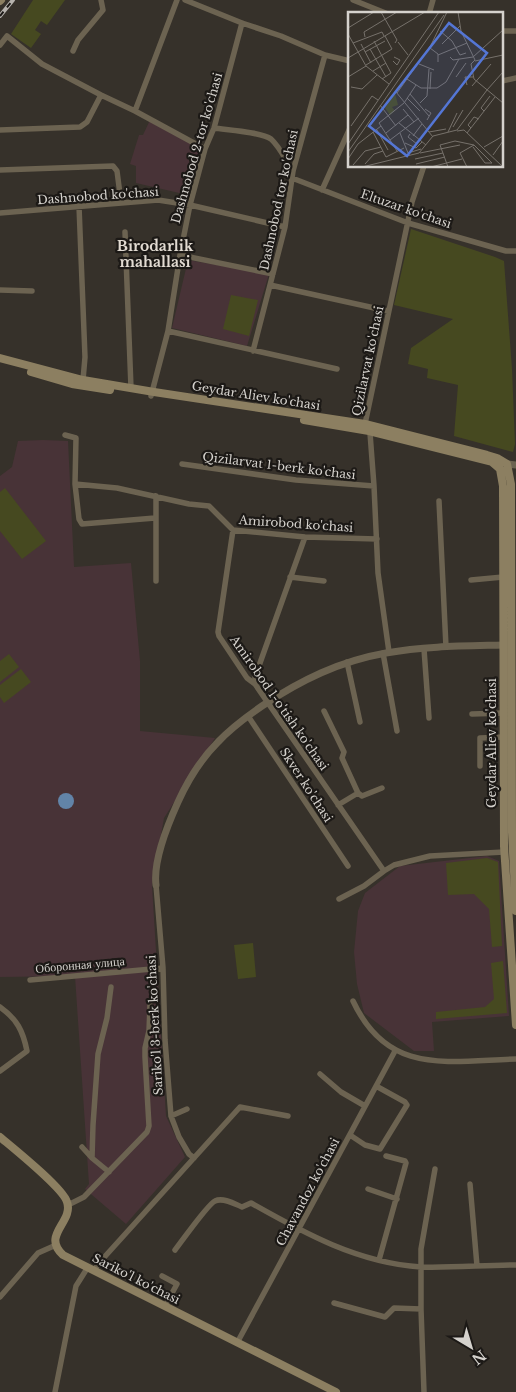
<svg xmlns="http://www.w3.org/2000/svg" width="516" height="1392" font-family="'Libre Baskerville',serif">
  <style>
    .education { fill: #483337 }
    .green { fill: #464920 }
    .water { fill: #6284a8 }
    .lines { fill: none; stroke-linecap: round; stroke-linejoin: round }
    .minor { stroke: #6c6351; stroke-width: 5.5 }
    .tertiary { stroke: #6c6351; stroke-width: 7 }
    .secondary { stroke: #8c7f61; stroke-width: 8 }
    .rail-casing { stroke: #b6b2ad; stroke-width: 4 }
    .rail { stroke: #1c1916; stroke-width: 2; stroke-dasharray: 5.5; stroke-linecap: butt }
    .labels { text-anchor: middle; stroke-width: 4.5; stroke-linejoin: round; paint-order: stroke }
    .street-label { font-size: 12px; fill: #d5d2cd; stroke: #1c1916 }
    .neighbourhood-label { font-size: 14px; font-weight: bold; fill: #e2dbd2; stroke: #1c1916 }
    .inset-road { fill: none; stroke: #76716b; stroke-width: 1 }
    .view { fill: #5476d5; fill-opacity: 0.15; stroke: #5476d5; stroke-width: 2.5 }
    .inset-edge { fill: none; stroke: #d5d2cd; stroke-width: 2.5 }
  </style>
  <rect width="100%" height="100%" fill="#36312a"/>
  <path class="education" d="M151,118L201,146L188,195L136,183V166L130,164L139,135H143Z
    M188,260L269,274L247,346L172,328Z
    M43,440L68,441L74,567L131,563L140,661V731L215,738L164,818L152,885L166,1116L185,1157L126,1224L85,1189L89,1184L75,976L0,977V476L12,467L18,441Z
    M487,856L499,861L509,1016L432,1022L434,1051H414L364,1013L357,984L354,952L358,911L365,893L400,866Z"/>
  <path class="green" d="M33,0H65L47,25L41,21L35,30L41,34L31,48L11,34Z
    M411,229L495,257L504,261L512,369L515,444L513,452L454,436L458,385L427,378L428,369L408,364L411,348L453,319L394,305Z
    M231,295L258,300L249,336L223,329Z
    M5,488L46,541L22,559L0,531V492Z
    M9,654L19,667L0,682V661Z
    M21,669L31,682L4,703L0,697V685Z
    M487,858L498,862L502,946L492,947L489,909L474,894L448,895L446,863Z
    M253,943L256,977L238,979L234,945Z
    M503,961L507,1013L436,1019V1012L485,1007L494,999L491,963Z"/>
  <path class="water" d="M58 801a8 8 0 1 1 16 0a8 8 0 1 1-16 0Z"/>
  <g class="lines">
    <path class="minor" d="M185,0L242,23L281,36L325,55L350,61
      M353,0L388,14
      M429,14L433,0
      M502,31H516
      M0,45L7,36L42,64L101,95L135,111L205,149
      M73,51L78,40L103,10L101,0
      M502,81L516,78
      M135,111L177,0
      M214,128C227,130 262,132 271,139C280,147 286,161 293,171
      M0,130L80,127L87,122L101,95
      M0,170L113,166L117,171L121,202
      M292,178L408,223L506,251H516
      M322,190L350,128
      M79,206L85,357L83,380
      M0,213L158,200L190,205L285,227
      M125,232L131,388
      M180,255L273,274
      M270,285L388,311
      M0,290L32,291
      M168,331L337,369
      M253,351L285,227L293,171L325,55
      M151,396L168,331L180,255L190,205L205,149L214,128L242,23
      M65,435L76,438L75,484L79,519L82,524L155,518
      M182,464L296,480L374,486
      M75,484L117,488L189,504L209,506L233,530L305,537L377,539
      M439,501L446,647
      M233,530L218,632L219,636L247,678L255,684L384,871
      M290,577L324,581
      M471,580L503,577
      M156,581V496
      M424,649L429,718
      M389,652L378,573L374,486L370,433L365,424L412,202L424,166
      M383,653L397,731
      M347,662L360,722
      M255,684V677L305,537
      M324,711L344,752L342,758L358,793L338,805
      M472,714L504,713
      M248,716L348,866
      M480,766V738L504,737
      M358,793L362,796L382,788
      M156,885L163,968L165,1040L171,1116L179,1137L189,1154L194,1158
      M339,899L364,886L384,871L394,865L430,856L504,852
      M30,980L163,968
      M353,1001C388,1076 447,1061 516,1059
      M0,1007C17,1019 23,1031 27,1051L0,1071
      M320,1074L341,1092L365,1106
      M171,1116L187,1109
      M350,1135L365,1145L380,1149L407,1105L405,1102L376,1086
      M82,1147L92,1158
      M109,1172L92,1158L93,1125L98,1054L107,1018L111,987
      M470,1184L477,1266
      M368,1189L397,1199
      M68,1205L84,1197L147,1132L149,1126L145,1057V1048L149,1031L150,1005
      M175,1250C182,1241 208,1204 215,1201C223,1197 235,1204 242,1207L251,1203C304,1233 358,1263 421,1267C451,1268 485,1265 516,1265
      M379,1260L406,1163L405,1161L386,1156
      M94,1271L99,1263L240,1107L288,1116
      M162,1276L177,1284L165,1306
      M0,1297L38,1253L56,1245
      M334,1303L385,1317L394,1308L421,1309
      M237,1343L395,1051
      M55,1392L76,1286L88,1267
      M424,1392L421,1309V1249L435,1169"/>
    <path class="tertiary" d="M507,464L516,465
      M156,885C153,861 168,824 178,802C188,780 201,759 218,742C231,728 246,717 262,706C301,680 340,661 386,653C425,646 465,646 503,645"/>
    <path class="secondary" d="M0,1L1,0
      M0,358L83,380L154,392L365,424L487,455L497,458L507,464L511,484L512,832L516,911
      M31,372L72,384L110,390
      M304,420L369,431L497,463
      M493,463L500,469L503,486L504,846L516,1025
      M0,1137C13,1148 63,1188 67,1202C74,1222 41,1235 63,1255L336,1392"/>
    <defs>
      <path id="rail" d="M0,16L13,0"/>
    </defs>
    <use href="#rail" class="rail-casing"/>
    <use href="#rail" class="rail"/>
  </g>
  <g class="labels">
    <g class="street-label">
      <text transform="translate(197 148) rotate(-74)" y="4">Dashnobod 2-tor ko'chasi</text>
      <text transform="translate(98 196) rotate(-4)" y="4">Dashnobod ko'chasi</text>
      <text transform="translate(279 200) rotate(-78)" y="4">Dashnobod tor ko'chasi</text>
      <text transform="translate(406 209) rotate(19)" y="4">Eltuzar ko'chasi</text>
      <text transform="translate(368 361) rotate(-78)" y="4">Qizilarvat ko'chasi</text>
      <text transform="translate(256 396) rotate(9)" y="4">Geydar Aliev ko'chasi</text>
      <text transform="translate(279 466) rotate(7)" y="4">Qizilarvat 1-berk ko'chasi</text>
      <text transform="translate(296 524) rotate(4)" y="4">Amirobod ko'chasi</text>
      <text transform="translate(279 703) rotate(55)" y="4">Amirobod 1-o'tish ko'chasi</text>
      <text transform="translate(492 743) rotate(-90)" y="4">Geydar Aliev ko'chasi</text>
      <text transform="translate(306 785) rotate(57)" y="4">Skver ko'chasi</text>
      <text transform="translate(80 965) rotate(-5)" y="4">Оборонная улица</text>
      <text transform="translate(155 1025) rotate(-93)" y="4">Sariko'l 3-berk ko'chasi</text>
      <text transform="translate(308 1192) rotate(-62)" y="4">Chavandoz ko'chasi</text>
      <text transform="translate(136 1279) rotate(27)" y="4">Sariko'l ko'chasi</text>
    </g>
    <g class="neighbourhood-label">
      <text x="155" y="251">Birodarlik<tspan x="155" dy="16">mahallasi</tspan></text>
    </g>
  </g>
  <g transform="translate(348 12)">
    <rect width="155" height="155" fill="#36312a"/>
    <path d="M47,81L50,93L44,95L47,99L42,103L37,96Z" fill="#464920"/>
    <path class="inset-road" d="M33,0L49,28L47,31M110,0L113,19L127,48L123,52L126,67L155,91M0,16L26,0M92,19L104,29L112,43L118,41M0,22L18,54L41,72M17,25L16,20L49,0M26,29L43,61L34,67M50,30L60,43M5,31L34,20L36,24M13,32L23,51M94,32L112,14M82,36L90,42V50M22,37L38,65M17,40L37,29M90,43L119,31M102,45L105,48L125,45M125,45L155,18M0,46L77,0M45,49L49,53L52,48L46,45M127,49L155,43M71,52L86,58M18,53L44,37L37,24M25,59L38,51M0,65L18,54M108,65L118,51M59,67L73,76H89L98,70L111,47M119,73L117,65H125M124,74L143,52M3,75L14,77L29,63M82,77L83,60M139,78L155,60M48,80L85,125M49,81L83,33L99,0M62,82L81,104M59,86L72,99M72,91L79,84L81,57M32,93L48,114M55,97L66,110M77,97L83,101L79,108M136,99L133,96L142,84M51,111L78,133M3,114L24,84L30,88M33,114L49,139M105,115L115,98M123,116L120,113L126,105L131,107M29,118L40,138M109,119L116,118L155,155M25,120L38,145L56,136M81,120L98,117M100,120L109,101M38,121L60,103M52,121L60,141L73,137M119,121L147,85M62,122L60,125L69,132M65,124L74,112M42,128L71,106M57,131L68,136L74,130M0,132L91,0M125,135L137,151H144M136,135L155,124M0,140L96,3M72,141L112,133M145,143L155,129M0,147L10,132L33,114L31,111L56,91L68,73M67,147L95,141M17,152L26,142L35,139M68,152L97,145M5,153L17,139L33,135M14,155L71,141L85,124L109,118L139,78M83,155L114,147M100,155L92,133L107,129L126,133L144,151M119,155L112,141L126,133"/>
    <path class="view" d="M101,11L139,41L59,144L21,114Z"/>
    <rect width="155" height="155" class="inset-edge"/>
  </g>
  <g transform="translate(471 1347) rotate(142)" stroke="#1c1916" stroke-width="4" paint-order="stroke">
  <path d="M0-4L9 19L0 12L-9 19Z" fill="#d5d2cd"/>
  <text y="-8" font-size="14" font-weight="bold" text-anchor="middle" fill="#d5d2cd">N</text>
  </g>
</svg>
